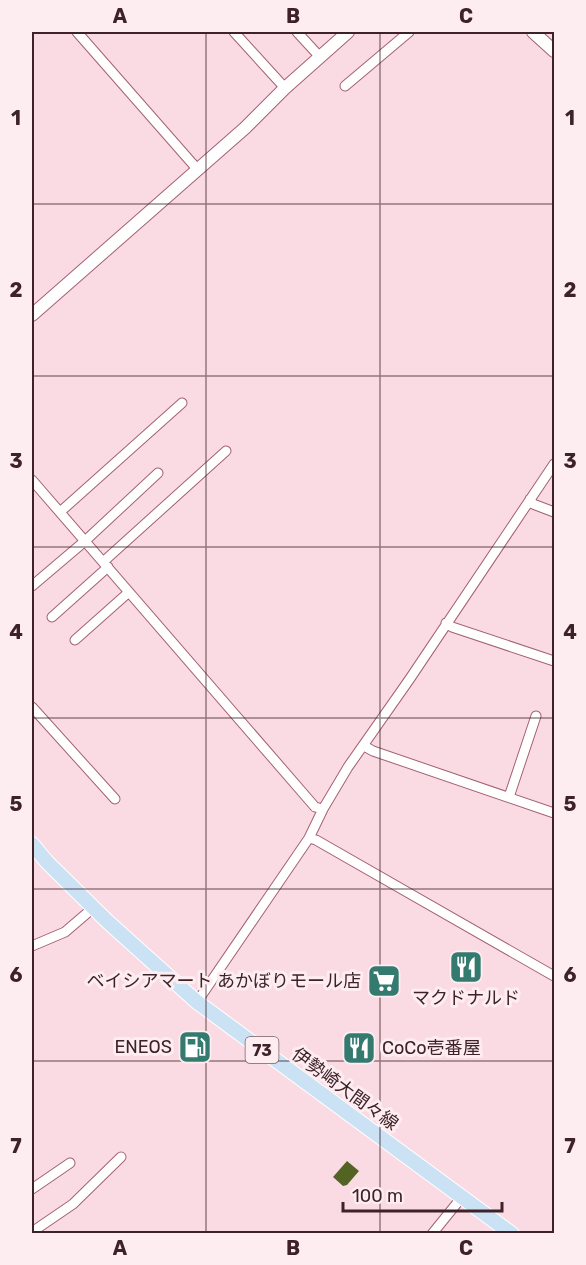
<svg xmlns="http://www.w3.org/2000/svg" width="586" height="1265" font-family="Rubik,'Noto Sans JP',sans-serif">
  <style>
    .building { fill: #536323 }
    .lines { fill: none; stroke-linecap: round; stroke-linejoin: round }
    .street-casing { stroke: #a46174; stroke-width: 11 }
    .secondary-casing { stroke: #a46174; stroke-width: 14 }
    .primary-casing { stroke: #fff; stroke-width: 16 }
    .street { stroke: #fff; stroke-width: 9 }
    .secondary { stroke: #fff; stroke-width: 12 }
    .primary { stroke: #cae2f4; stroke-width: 14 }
    .grid { fill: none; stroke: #3e222a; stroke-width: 1.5; stroke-opacity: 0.55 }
    .labels { text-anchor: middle; stroke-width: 6; stroke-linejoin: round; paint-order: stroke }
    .shield { fill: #fdedf1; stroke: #775f66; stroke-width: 1.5 }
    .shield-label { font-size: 16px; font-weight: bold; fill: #3e222a }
    .poi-label { font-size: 18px; fill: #3e222a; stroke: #fdedf1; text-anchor: end }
    .street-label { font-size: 18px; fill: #3e222a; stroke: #fdedf1 }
    .neatline { fill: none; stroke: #3e222a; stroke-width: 2 }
    .grid-label { font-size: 20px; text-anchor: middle; font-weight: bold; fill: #3e222a }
  </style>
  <rect width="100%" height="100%" fill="#fbdbe3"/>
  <path class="building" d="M347,1161L359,1171L347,1185L343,1186L333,1177Z"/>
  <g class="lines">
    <defs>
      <path id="street" d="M77,32L198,170
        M234,32L285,88
        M297,32L320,57
        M345,86L409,32
        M32,480L315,807L323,809
        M530,499L533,504L554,512
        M60,512L182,403
        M103,562L226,451
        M32,586L85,541L158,473
        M52,617L108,567
        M446,623L452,627L554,661
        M75,640L129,592
        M32,707L115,799
        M364,746L373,751L554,813
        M509,797L536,716
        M309,838L316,840L554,976
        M32,946L65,932L93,908
        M197,1002L309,838L323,809L348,767L409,680L554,464
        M32,1189L70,1163
        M32,1232L73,1204L121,1157
        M432,1234L462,1197"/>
      <path id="secondary" d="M533,32L554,51
        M32,315L245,128L285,88L348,32"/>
      <path id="primary" d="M32,844L47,862L108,922L197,1002L512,1234"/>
    </defs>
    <use href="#street" class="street-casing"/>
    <use href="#secondary" class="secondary-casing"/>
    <use href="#primary" class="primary-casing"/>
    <use href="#street" class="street"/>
    <use href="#secondary" class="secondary"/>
    <use href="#primary" class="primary"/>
  </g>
  <path class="grid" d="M206,32V1234M380,32V1234M32,204H554M32,376H554M32,547H554M32,718H554M32,889H554M32,1061H554"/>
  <defs>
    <symbol id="restaurant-square" viewBox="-11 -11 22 22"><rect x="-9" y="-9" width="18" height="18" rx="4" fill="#357a6f" stroke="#fdedf1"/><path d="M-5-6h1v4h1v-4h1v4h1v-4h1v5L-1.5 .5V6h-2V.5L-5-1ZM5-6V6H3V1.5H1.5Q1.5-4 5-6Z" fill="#fff"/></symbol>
    <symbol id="supermarket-square" viewBox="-11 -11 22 22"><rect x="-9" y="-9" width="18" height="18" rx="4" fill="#357a6f" stroke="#fdedf1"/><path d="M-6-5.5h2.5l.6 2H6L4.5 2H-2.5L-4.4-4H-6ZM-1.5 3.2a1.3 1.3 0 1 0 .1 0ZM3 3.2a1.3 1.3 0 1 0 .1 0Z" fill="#fff"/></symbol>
    <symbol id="fuel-square" viewBox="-11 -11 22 22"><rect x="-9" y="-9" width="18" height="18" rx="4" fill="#357a6f" stroke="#fdedf1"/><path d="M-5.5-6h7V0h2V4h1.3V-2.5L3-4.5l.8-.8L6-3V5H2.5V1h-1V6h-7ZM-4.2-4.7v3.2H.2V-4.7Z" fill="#fff"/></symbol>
  </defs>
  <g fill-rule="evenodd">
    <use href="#restaurant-square" x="447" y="948" width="38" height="38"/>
    <use href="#supermarket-square" x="365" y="962" width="38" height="38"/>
    <use href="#fuel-square" x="176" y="1028" width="38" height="38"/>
    <use href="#restaurant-square" x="340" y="1029" width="38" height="38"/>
  </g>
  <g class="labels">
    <rect class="shield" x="245.5" y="1037" width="33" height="26" rx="4.5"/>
    <g class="shield-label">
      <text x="262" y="1056">73</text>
    </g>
    <g class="poi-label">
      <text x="361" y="987">ベイシアマート あかぼりモール店</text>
      <text x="466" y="1004" text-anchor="middle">マクドナルド</text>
      <text x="172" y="1053">ENEOS</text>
      <text x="382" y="1054" text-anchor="start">CoCo壱番屋</text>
    </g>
    <g class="street-label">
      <text transform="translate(345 1089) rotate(36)" y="6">伊勢崎大間々線</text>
    </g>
  </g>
  <rect width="586" height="1265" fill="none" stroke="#fdedf1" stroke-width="66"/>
  <path d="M343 1202v9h159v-9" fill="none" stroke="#3e222a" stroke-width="3"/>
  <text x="352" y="1202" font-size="18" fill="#3e222a" stroke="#fdedf1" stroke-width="4.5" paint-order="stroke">100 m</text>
  <rect x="33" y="33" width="520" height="1199" class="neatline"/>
  <g class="grid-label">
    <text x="120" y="23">A</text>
    <text x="293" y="23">B</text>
    <text x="466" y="23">C</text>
    <text x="16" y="125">1</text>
    <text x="570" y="125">1</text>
    <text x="16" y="297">2</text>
    <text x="570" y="297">2</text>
    <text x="16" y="468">3</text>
    <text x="570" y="468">3</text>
    <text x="16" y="639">4</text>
    <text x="570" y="639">4</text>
    <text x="16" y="811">5</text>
    <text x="570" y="811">5</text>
    <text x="16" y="982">6</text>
    <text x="570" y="982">6</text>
    <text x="16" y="1153">7</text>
    <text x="570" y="1153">7</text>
    <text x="120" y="1255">A</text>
    <text x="293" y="1255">B</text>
    <text x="466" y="1255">C</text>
  </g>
</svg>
